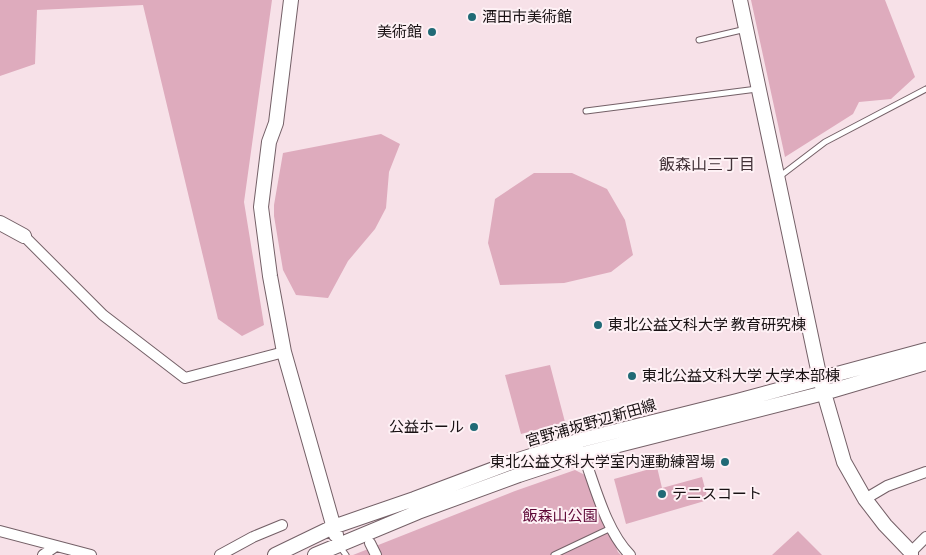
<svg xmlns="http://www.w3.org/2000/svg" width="926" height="555" font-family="'Source Sans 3','Noto Sans JP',sans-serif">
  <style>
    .green { fill: #deabbd }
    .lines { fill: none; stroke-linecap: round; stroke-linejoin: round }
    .lane-casing { stroke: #746067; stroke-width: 7 }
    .street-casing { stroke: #746067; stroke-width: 12 }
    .secondary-casing { stroke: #746067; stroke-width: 16 }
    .lane { stroke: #fff; stroke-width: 5 }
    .street { stroke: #fff; stroke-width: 10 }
    .secondary { stroke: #fff; stroke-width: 14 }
    .poi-dot { fill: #216a76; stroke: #fef1f5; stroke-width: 2 }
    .labels { text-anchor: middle; stroke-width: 4; stroke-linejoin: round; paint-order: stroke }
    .poi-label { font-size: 15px; fill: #181113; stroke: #fef1f5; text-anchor: start }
    .street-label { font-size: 15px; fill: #181113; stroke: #fef1f5 }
    .park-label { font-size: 15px; fill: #5d0635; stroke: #fef1f5 }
    .neighbourhood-label { font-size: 16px; fill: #423137; stroke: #fef1f5 }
  </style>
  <rect width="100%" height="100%" fill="#f7e1e8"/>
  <path class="green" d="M0,0H272L244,202L264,325L242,336L218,319L143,5L37,10L35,64L0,76Z
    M751,0H885L915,77L891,99L859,102L853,114L785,157Z
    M381,134L400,144L389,172L386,208L375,229L348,261L328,298L296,295L283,270L274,216V205L283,153Z
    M534,173H572L607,189L625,220L633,255L611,272L564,283L500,285L488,243L495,199Z
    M550,365L565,422L521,434L505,375Z
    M657,467L662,488L702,477L708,500L626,524L614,479Z
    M575,470L587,476L618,552L621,555H353L515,491Z
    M798,531L822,555H772Z"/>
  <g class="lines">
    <defs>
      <path id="lane" d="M699,40L746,29
        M586,111L757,89
        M779,177L825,142L926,89
        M340,547L346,555
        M554,555L611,528"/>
      <path id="street" d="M24,236L103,315L185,378L284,352
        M583,454C595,486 606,531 630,555
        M865,499L887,486L926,472
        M0,531L91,555
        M370,543L376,555
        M43,555L56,546
        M220,555L253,537L282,525
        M913,555L911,552L926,537"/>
      <path id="secondary" d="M291,0L276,123L269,142L261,207L270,276L284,352L336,535
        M740,0L820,379L844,462L865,499L885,525L911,552
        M0,223L24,236
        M275,555L333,527L414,499L515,461L581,440L737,401L926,350
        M315,555L418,512L519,475L583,454L824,393L926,363"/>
    </defs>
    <use href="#lane" class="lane-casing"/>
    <use href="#street" class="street-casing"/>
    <use href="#secondary" class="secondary-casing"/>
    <use href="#lane" class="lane"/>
    <use href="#street" class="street"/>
    <use href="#secondary" class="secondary"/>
  </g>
  <g class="poi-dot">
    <circle cx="472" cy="17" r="5"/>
    <circle cx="432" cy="32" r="5"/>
    <circle cx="598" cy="325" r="5"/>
    <circle cx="632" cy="376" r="5"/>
    <circle cx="474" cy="427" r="5"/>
    <circle cx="725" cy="462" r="5"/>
    <circle cx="662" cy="494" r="5"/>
  </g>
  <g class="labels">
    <g class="poi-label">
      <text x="482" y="22">酒田市美術館</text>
      <text x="422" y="37" text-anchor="end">美術館</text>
      <text x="608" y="330">東北公益文科大学 教育研究棟</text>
      <text x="642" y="381">東北公益文科大学 大学本部棟</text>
      <text x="464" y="432" text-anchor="end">公益ホール</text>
      <text x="715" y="467" text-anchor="end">東北公益文科大学室内運動練習場</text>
      <text x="672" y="499">テニスコート</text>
    </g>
    <g class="street-label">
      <text transform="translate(591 423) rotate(-16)" y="5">宮野浦坂野辺新田線</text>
    </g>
    <g class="park-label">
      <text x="560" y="521">飯森山公園</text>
    </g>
    <g class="neighbourhood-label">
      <text x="707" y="170">飯森山三丁目</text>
    </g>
  </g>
</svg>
